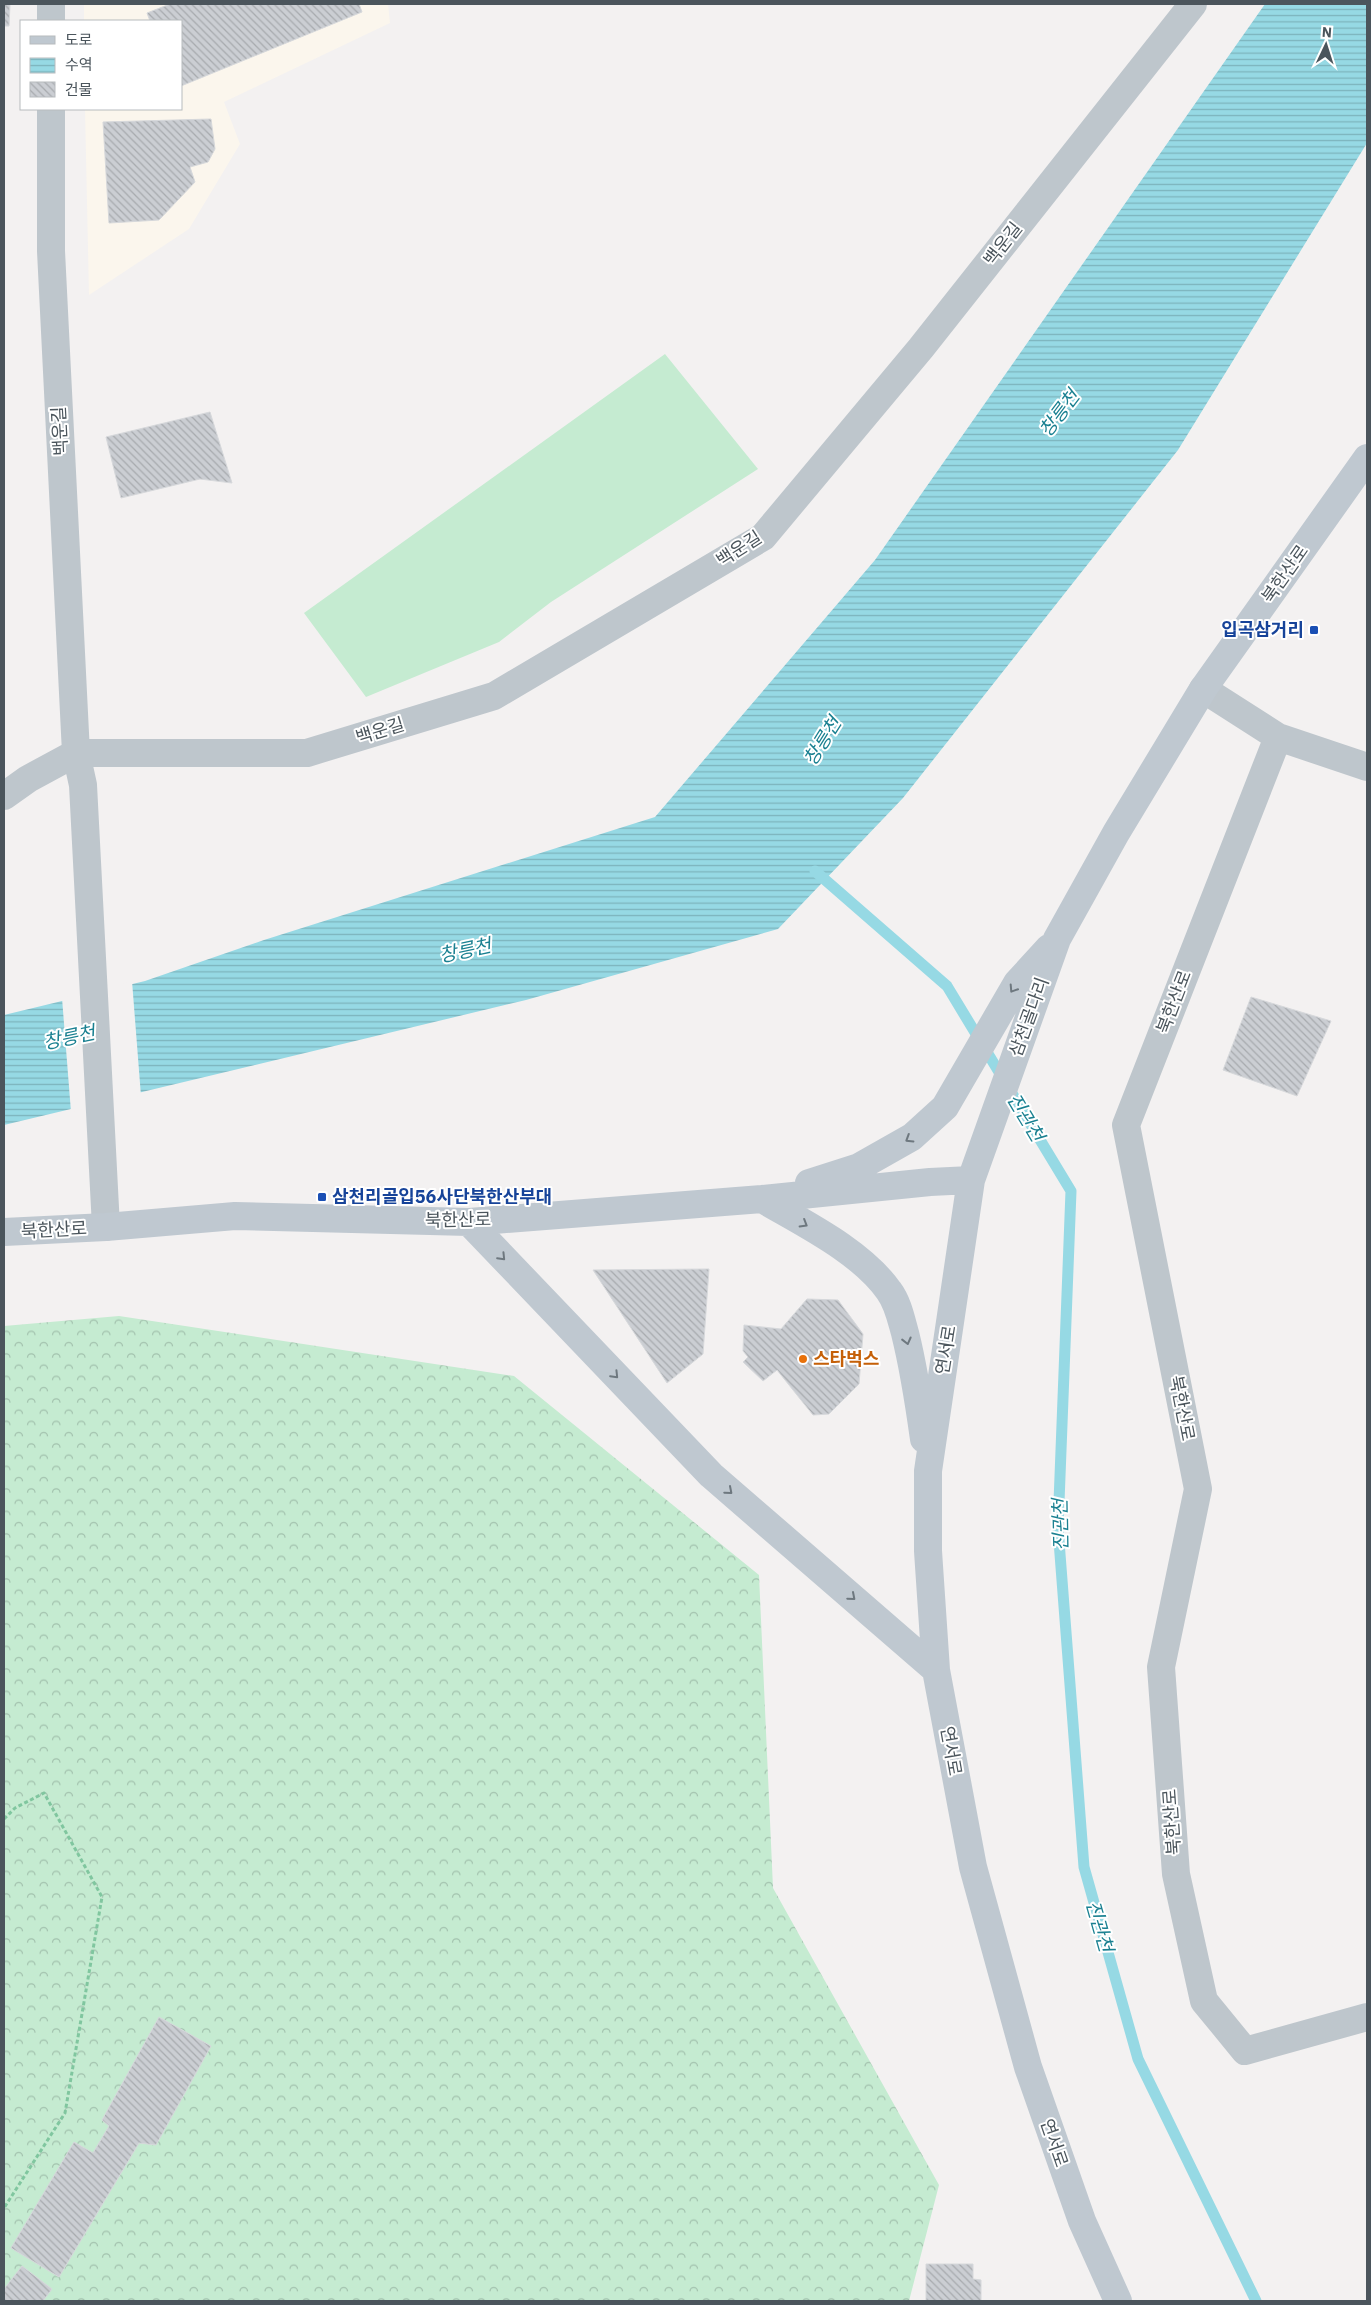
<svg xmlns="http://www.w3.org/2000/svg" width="1371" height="2305" font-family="'IBM Plex Sans','Noto Sans KR',sans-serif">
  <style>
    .commercial { fill: #fbf6ed }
    .forest { fill: url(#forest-crowns) }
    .pitch { fill: #c5ebd1 }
    .water { fill: url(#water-rules) }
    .pier { fill: #f3f1f1 }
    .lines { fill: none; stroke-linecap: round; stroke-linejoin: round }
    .stream { stroke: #96d9e4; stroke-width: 11 }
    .building { fill: url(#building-back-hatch); stroke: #d6d8db }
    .path { stroke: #80c69f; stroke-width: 3; stroke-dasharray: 4 2.5; stroke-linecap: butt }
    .minor { stroke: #bec6cc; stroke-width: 28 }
    .secondary { stroke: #bfc8d0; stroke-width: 28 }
    .oneway { stroke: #6e787f }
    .transit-dot { fill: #1a4fb4; stroke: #fff; stroke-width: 2 }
    .food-dot { fill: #e8710a; stroke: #fff; stroke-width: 2 }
    .labels { text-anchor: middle; stroke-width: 4; stroke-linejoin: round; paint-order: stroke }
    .street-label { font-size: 18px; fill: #4b555c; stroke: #fff }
    .transit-label { font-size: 18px; font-weight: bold; fill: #164399; stroke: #fff; text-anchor: end }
    .food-label { font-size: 18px; font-weight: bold; fill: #c56008; stroke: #fff; text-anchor: start }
    .water-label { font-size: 19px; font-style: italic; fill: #1a8091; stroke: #fff }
  </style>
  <defs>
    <pattern id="forest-crowns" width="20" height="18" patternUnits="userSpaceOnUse" patternTransform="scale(1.25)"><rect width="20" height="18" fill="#c5ebd1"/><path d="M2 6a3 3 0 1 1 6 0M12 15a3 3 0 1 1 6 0" fill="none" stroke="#a2c1ad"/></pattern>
    <pattern id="water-rules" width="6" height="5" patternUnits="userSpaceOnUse" patternTransform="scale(1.25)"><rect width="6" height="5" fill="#96d9e4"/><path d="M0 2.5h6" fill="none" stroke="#7cb3bc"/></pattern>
    <pattern id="building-back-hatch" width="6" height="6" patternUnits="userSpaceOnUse" patternTransform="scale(1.25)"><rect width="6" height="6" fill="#cbced3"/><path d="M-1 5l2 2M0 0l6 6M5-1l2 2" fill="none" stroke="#a7aaae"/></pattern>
  </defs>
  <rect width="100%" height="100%" fill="#f3f1f1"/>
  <path class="commercial" d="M84,4H388L390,23L224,102L240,144L189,229L89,295L85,109H181V21H84Z"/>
  <path class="forest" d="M119,1316L514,1376L759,1575L773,1888L939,2185L909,2301H4V1326Z"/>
  <path class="pitch" d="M665,354L758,469L551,602L499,642L366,697L304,613Z"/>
  <path class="water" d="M1265,4H1367V143L1178,450L903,798L778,929L526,1000L4,1125V1015L145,981L264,940L655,817L875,560Z"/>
  <path class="pier" d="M132,981L141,1096L71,1112L62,998Z"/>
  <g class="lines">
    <path class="stream" d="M815,871L947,986L1071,1191L1058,1528L1084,1867L1138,2059L1256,2301"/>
  </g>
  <path class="building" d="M4,4H10L9,26H4Z
    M170,4H359L362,12L181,86V21H150L147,13Z
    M211,119L215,149L208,162L190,167L195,182L159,220L109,223L103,122Z
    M210,412L232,483L200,479L121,498L106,437Z
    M1251,997L1331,1021L1297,1096L1223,1070Z
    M709,1269L703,1354L667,1383L593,1270Z
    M807,1299L838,1300L863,1334L859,1384L829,1414L813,1415L777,1370L763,1381L743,1362L748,1357L743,1351L744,1325L781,1329Z
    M159,2017L211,2046L156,2145L139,2143L59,2277L11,2248L74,2142L93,2153L109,2126L102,2120Z
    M926,2264H973V2279L981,2280V2301H926Z
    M22,2266L52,2289L43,2301H4V2289Z"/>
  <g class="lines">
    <path class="path" d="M4,1819L15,1808L44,1793L102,1897L65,2113L4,2208"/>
    <path class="minor" d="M51,21V4
      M51,109V251L76,753L83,785L106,1227
      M1203,689L1278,737L1126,1125L1198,1489L1161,1667L1176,1874L1204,2001L1245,2051L1367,2017
      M1278,737L1367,767
      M4,796L28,779L76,753H307L494,696L763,537L921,348L1193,4"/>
    <path class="secondary" d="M809,1183L859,1167L912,1137L945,1107L1017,983L1049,948
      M762,1199C803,1223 861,1251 889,1291C898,1303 901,1319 905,1333C914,1369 919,1403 924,1439
      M469,1222L711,1475L936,1670
      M4,1232L106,1227L235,1216L469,1222L762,1199L930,1182L971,1180
      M1118,2301L1082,2221L1028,2067L973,1867L936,1670L928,1551V1471L971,1180L1057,939L1116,833L1203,689L1367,458"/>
  </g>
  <defs><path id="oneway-chevron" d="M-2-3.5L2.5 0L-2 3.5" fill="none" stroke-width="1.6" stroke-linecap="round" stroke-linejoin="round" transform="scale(1.25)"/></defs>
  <g class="oneway">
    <use href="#oneway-chevron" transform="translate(1013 989) rotate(123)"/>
    <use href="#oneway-chevron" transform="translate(909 1139) rotate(148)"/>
    <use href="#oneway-chevron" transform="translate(804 1224) rotate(31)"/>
    <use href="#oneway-chevron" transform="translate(502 1257) rotate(46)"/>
    <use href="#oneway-chevron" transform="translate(907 1341) rotate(76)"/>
    <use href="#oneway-chevron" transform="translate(615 1375) rotate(46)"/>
    <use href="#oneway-chevron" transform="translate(729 1491) rotate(41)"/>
    <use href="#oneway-chevron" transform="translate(852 1597) rotate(41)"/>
  </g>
  <g class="transit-dot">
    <rect x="1309" y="625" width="10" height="10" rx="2.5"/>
    <rect x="317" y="1192" width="10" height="10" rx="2.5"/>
  </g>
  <circle class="food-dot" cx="803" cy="1359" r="5"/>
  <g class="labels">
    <g class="street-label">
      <text transform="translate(1003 244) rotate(-52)" y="6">백운길</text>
      <text transform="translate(60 431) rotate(-93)" y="6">백운길</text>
      <text transform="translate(739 549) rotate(-33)" y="6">백운길</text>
      <text transform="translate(1285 574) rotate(-55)" y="6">북한산로</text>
      <text transform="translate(380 731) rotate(-17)" y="6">백운길</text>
      <text transform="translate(1174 1002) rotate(-69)" y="6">북한산로</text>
      <text transform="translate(1029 1017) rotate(-70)" y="6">삼천골다리</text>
      <text transform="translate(458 1220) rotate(-1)" y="6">북한산로</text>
      <text transform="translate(54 1230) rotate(-3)" y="6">북한산로</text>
      <text transform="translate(946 1350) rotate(-81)" y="6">연서로</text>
      <text transform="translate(1182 1408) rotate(79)" y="6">북한산로</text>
      <text transform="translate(951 1751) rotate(80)" y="6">연서로</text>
      <text transform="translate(1172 1822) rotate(-94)" y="6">북한산로</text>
      <text transform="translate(1054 2143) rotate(71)" y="6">연서로</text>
    </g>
    <g class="transit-label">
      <text x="1304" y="636">입곡삼거리</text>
      <text x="332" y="1203" text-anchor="start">삼천리골입56사단북한산부대</text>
    </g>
    <g class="food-label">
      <text x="813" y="1365">스타벅스</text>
    </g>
    <g class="water-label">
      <text transform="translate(1059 413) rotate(-53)" y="7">창릉천</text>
      <text transform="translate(822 741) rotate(-58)" y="7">창릉천</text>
      <text transform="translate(465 950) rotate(-12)" y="7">창릉천</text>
      <text transform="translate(69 1037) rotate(-12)" y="7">창릉천</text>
      <text transform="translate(1026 1117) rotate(59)" y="7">진관천</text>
      <text transform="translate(1060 1525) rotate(-91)" y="7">진관천</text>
      <text transform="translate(1100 1926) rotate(74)" y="7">진관천</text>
    </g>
  </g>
  <rect width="1371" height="2305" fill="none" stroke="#4b555c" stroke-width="10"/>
  <rect x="20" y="20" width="162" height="90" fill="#ffffff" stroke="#b7bbbe"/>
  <rect x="30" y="36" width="25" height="8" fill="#bfc8d0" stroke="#b7bbbe"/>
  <text x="65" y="45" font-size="15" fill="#4b555c">도로</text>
  <rect x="30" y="58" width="25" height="15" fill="url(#water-rules)" stroke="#b7bbbe"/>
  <text x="65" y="70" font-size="15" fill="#4b555c">수역</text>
  <rect x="30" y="82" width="25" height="15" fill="url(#building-back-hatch)" stroke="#b7bbbe"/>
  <text x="65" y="95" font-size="15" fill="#4b555c">건물</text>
  <g transform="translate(1326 45) rotate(4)" stroke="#ffffff" stroke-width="4" paint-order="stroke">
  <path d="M0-4L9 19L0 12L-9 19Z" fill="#4b555c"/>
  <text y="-8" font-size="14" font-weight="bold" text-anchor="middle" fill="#4b555c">N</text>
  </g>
</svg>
